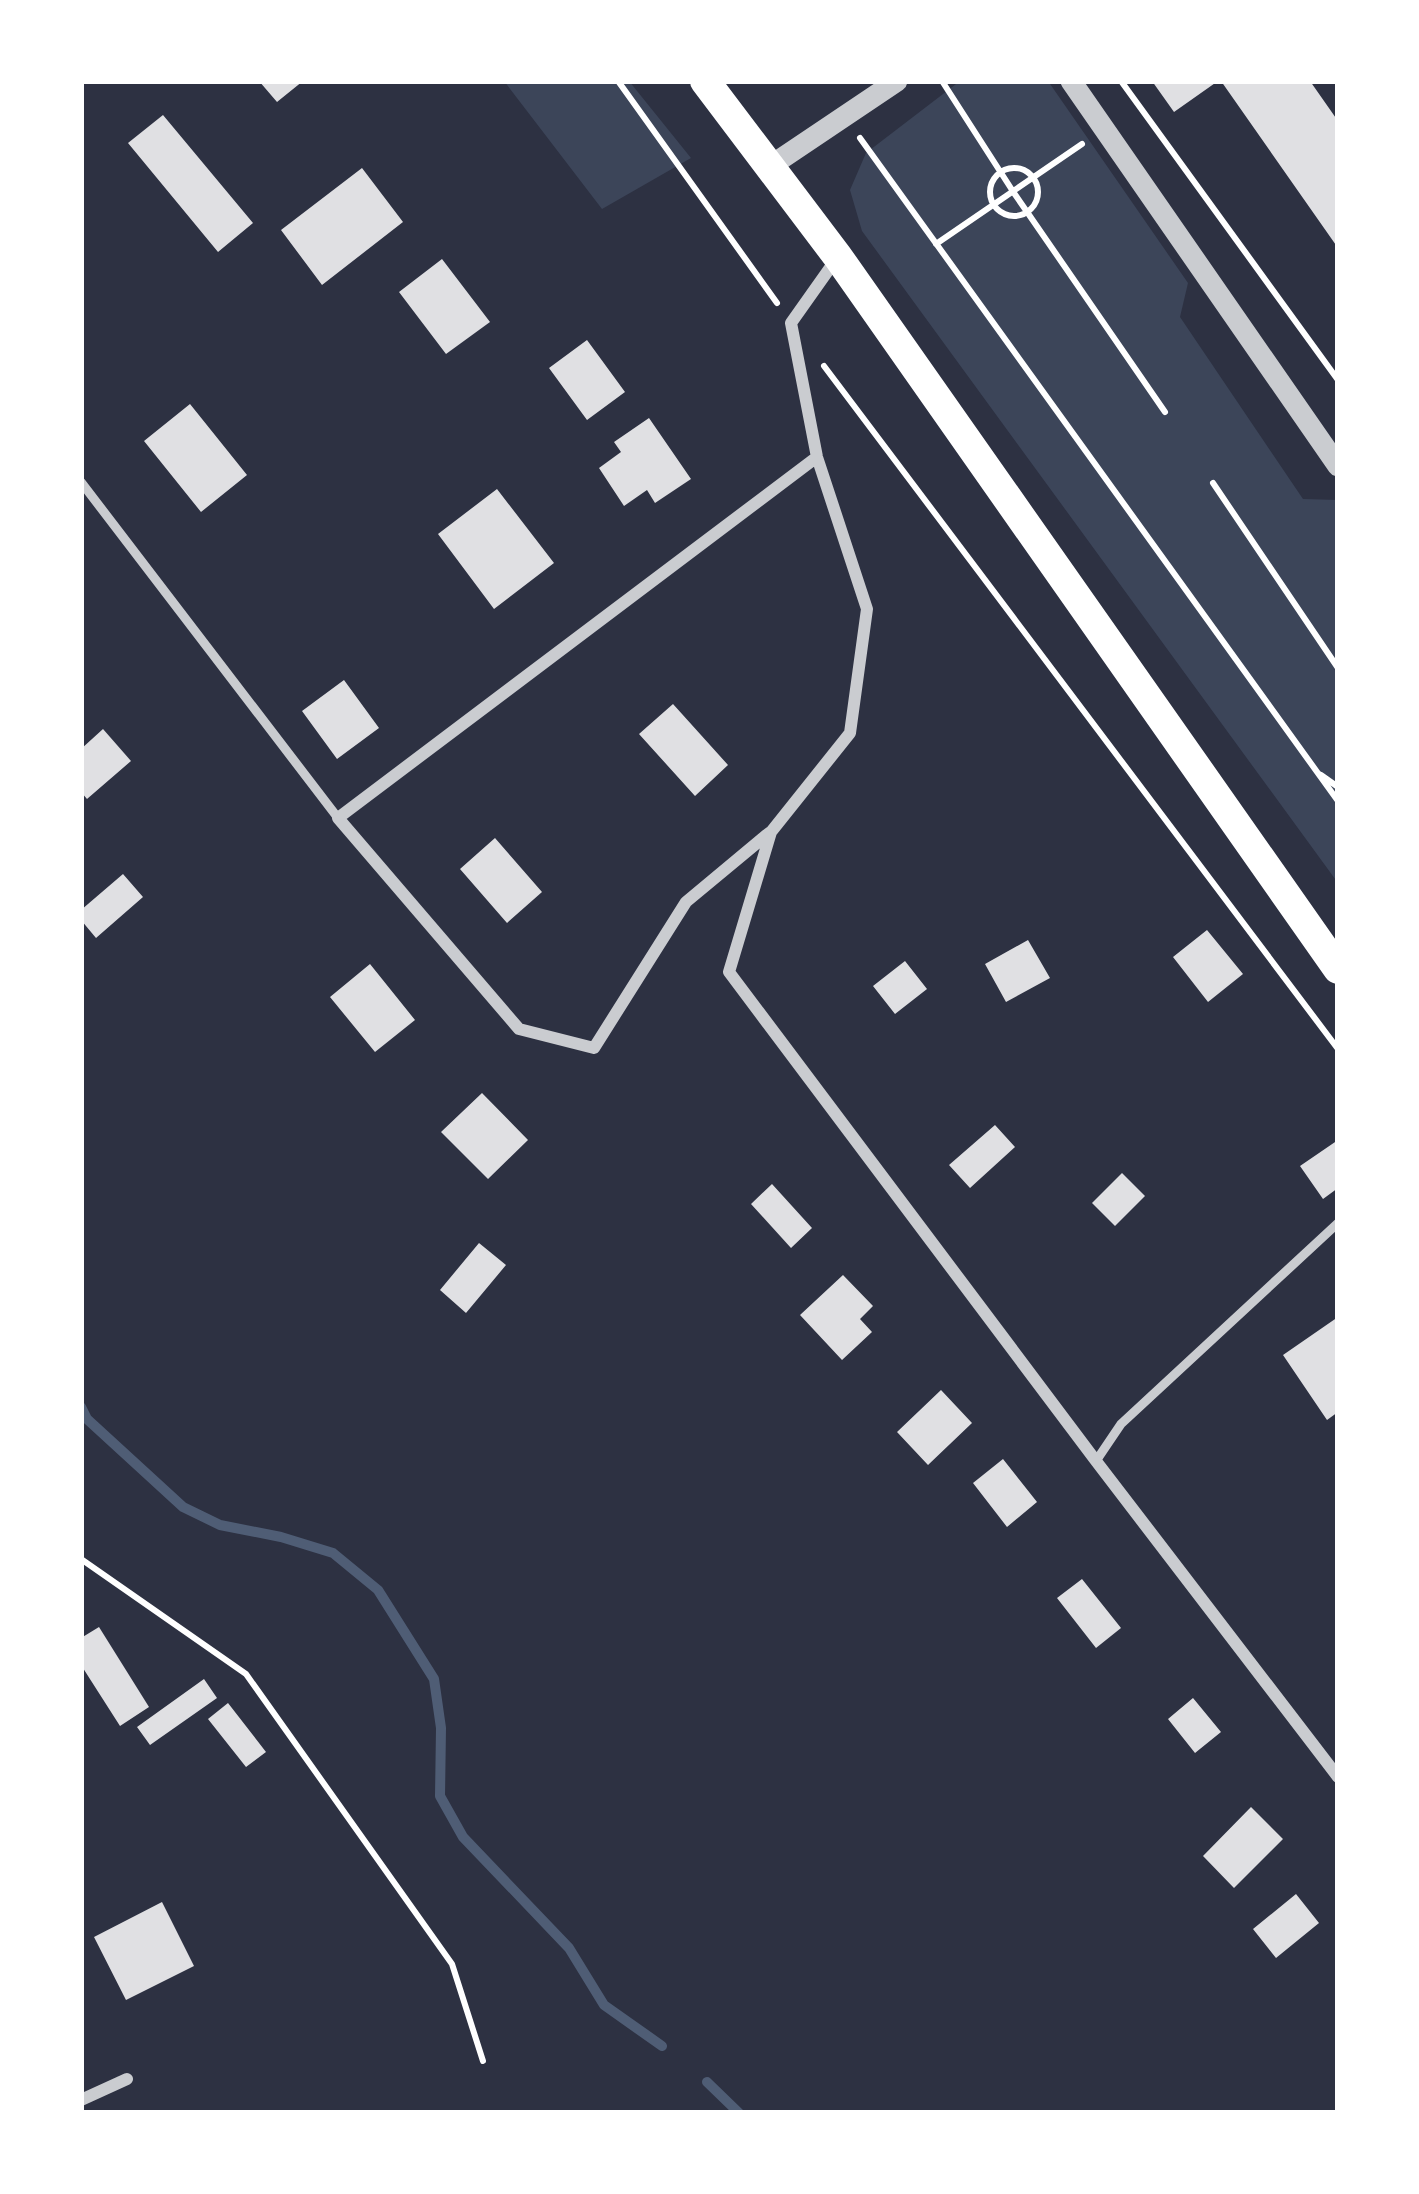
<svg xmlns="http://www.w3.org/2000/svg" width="1419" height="2194" font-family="Arial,sans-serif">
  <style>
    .green { fill: #3c4559 }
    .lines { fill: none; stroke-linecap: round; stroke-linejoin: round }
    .stream { stroke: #4f5d75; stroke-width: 10 }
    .building { fill: #e0e0e3 }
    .path { stroke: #fff; stroke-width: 6 }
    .service { stroke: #caccd0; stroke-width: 9 }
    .minor { stroke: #caccd0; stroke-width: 12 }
    .tertiary { stroke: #caccd0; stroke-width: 21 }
    .primary { stroke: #fff; stroke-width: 30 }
  </style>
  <rect width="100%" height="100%" fill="#2d3142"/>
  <path class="green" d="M504,81H629L691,158L602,209Z
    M960,81H1048L1188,283L1180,317L1303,499L1338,500V883L862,231L850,190L866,153Z"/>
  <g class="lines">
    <path class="stream" d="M81,1407L87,1419L183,1507L220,1525L281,1537L333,1553L378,1590L434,1679L441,1728L440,1796L463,1837L569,1948L604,2005L662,2046
      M707,2082L739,2113"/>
  </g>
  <path class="building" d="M259,81H303L277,102Z
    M1152,81H1218L1174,112Z
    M1221,81H1310L1338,121V248Z
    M163,115L253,223L218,252L128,143Z
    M362,168L403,222L322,285L281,230Z
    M442,259L490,322L446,354L399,292Z
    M587,340L625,392L587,420L549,368Z
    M190,404L247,475L201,512L144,441Z
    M649,418L691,479L655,503L647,490L624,506L599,468L621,452L614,442Z
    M497,489L554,563L494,609L438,534Z
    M344,680L379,728L337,759L302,711Z
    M673,704L728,765L695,796L639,734Z
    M103,729L131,761L87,799L81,792V749Z
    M495,838L542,892L507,923L460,869Z
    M123,874L143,897L96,938L81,920V910Z
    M1207,930L1243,974L1208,1002L1173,957Z
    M1028,940L1050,978L1006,1002L985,964Z
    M905,961L927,989L895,1014L873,986Z
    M370,964L415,1020L375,1052L330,997Z
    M482,1093L528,1140L488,1179L441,1132Z
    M995,1125L1015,1147L970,1188L949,1165Z
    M1338,1140V1188L1323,1199L1300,1166Z
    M1122,1173L1145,1196L1115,1226L1092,1203Z
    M772,1184L812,1228L791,1248L751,1204Z
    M479,1243L506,1265L466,1313L440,1290Z
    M843,1275L873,1306L860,1319L872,1332L842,1360L800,1315Z
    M1338,1317V1412L1327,1420L1283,1355Z
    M941,1390L972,1423L928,1465L897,1432Z
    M1003,1459L1037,1502L1007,1527L973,1483Z
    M1082,1579L1121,1628L1096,1648L1057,1598Z
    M99,1627L149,1707L120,1726L81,1665V1638Z
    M204,1679L217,1698L150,1745L137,1727Z
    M1193,1698L1221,1732L1195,1753L1168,1719Z
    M228,1703L266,1752L246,1767L208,1719Z
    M1251,1807L1283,1839L1234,1888L1203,1856Z
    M1296,1894L1319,1923L1276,1958L1253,1929Z
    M162,1902L194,1966L126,2000L94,1937Z"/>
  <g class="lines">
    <path class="path" d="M618,81L777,303
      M942,81L1014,193L1165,412
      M1121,81L1338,380
      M860,138L1338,801
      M990 192a24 24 0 1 1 48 0a24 24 0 1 1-48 0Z
      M936,244L1082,144
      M824,366L1338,1049
      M1213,483L1338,668
      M1321,775L1338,787
      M81,1559L246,1674L452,1964L483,2061"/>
    <path class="service" d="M81,482L338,818
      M1096,1461L1121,1424L1338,1223"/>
    <path class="minor" d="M837,258L791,323L817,457L867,609L850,733L771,832L729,972L1096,1461L1338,1777
      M769,833L686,902L594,1048L519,1029L338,818L817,457
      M81,2100L127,2079"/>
    <path class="tertiary" d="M1071,81L1338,466
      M769,167L897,81"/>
    <path class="primary" d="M705,81L838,257L1338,969"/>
  </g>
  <rect width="1419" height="2194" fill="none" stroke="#ffffff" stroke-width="168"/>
</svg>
